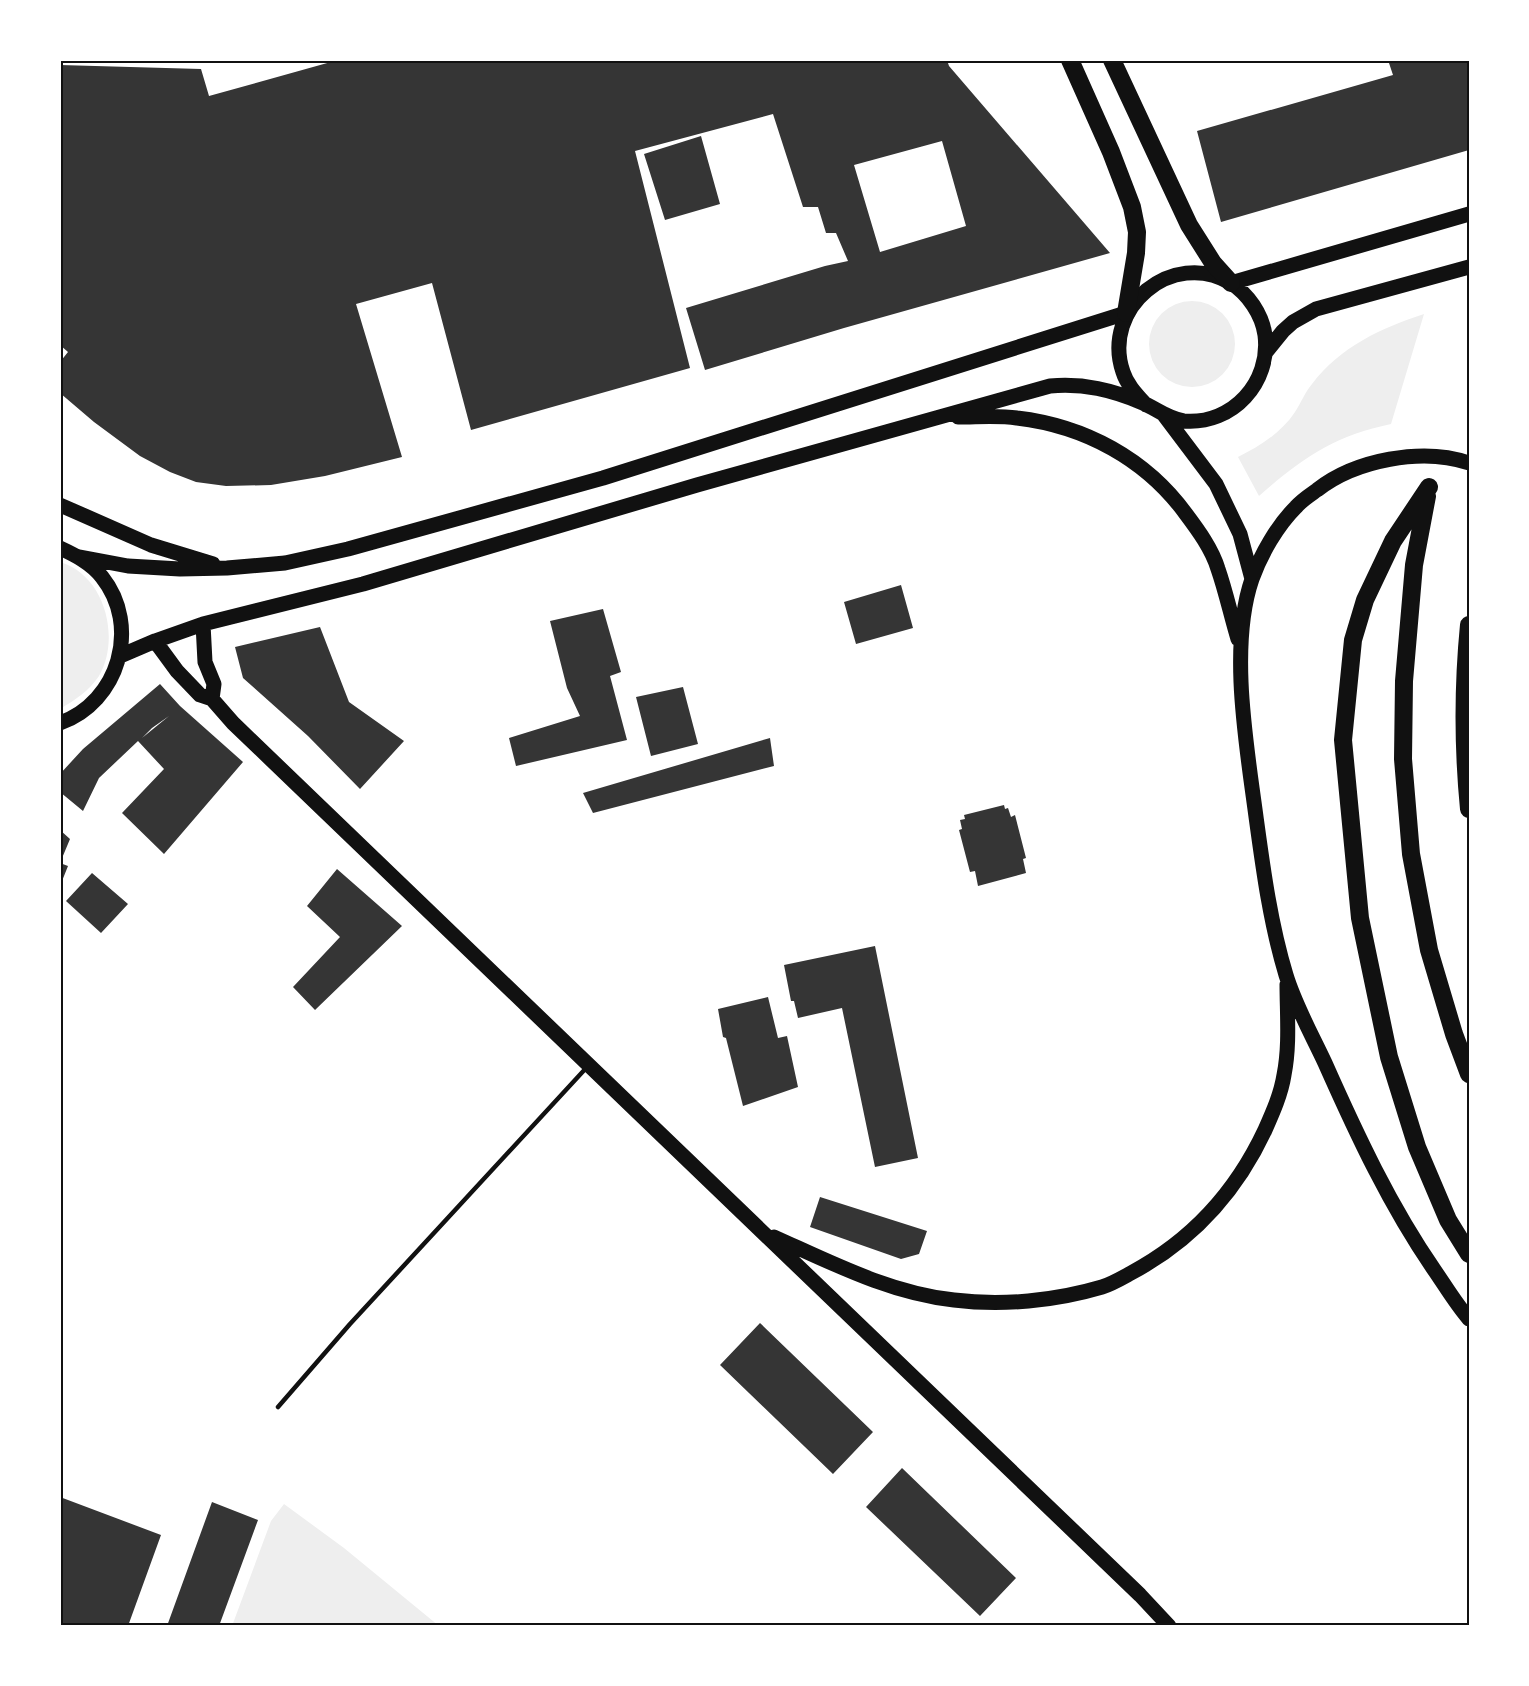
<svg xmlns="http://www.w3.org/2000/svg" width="1529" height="1686" font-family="'Roboto Condensed',sans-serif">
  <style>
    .green { fill: #eee }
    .building { fill: #353535; fill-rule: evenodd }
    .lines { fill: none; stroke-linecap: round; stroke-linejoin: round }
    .service { stroke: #111; stroke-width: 4.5 }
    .primary { stroke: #111; stroke-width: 15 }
    .motorway { stroke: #111; stroke-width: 18 }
    .neatline { fill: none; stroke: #111; stroke-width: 2 }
  </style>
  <rect width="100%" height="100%" fill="#fff"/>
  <path class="green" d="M1149 344a43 43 0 1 1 86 0a43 43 0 1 1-86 0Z
    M1424,314L1391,424C1334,436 1302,458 1259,496L1238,457C1260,446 1281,433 1295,412C1301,403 1305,392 1312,384C1340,347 1381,328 1424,314Z
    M60,562C105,575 121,638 99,676C89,691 75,700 60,709Z
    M284,1504L344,1548L439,1626H232L271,1521Z"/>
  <path class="building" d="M338,60H398L458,63L457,60H947L949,66L1110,253L844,328L705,370L686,308L825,266L848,261L836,233H826L818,207H803L773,114L635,151L690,368L471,430L432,283L356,304L402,457L325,476L271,485L226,486L196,482L170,472L140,456L94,422L60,393V362L68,352L60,345V65L201,69L209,96ZM942,141L966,226L880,252L854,165Z
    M1388,60H1469V150L1221,222L1197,131L1393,75Z
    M701,136L720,204L665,220L644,154Z
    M901,585L913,628L856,644L844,602Z
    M603,609L621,672L610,676L627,740L516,766L509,738L580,716L567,688L550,621Z
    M320,627L349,702L404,741L360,789L308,736L243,678L235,647Z
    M160,684L180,706L243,762L164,854L122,813L164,769L138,741L99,778L83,811L60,792V774L83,749ZM169,716L142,738L152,728Z
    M683,687L698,744L651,756L636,697Z
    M770,738L774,766L593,813L583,793Z
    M1004,805L1005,809L1008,808L1011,817L1015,815L1026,858L1023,859L1026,873L978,886L975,871L970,872L959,830L962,829L960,820L965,819L964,815Z
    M60,830L70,839L60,863L68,866L60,886Z
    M337,869L402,926L315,1010L293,987L340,937L307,906Z
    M92,873L128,904L101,933L66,901Z
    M875,946L918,1158L875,1167L842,1008L798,1018L794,1001H791L784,965Z
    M768,997L778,1038L787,1036L798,1087L743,1106L726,1038L723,1037L718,1009Z
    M820,1197L927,1231L919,1254L901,1259L810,1227Z
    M760,1323L873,1432L833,1474L720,1365Z
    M902,1468L1016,1578L980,1616L866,1507Z
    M60,1497L161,1535L128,1626H69L60,1623Z
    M212,1502L258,1520L219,1626H167Z"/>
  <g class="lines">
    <path class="service" d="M278,1407L350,1324L588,1066"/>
    <path class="primary" d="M1231,283L1469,214
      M1266,352L1283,331L1293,322L1316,309L1469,267
      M1164,415L1216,484L1240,534L1252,579
      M958,417C978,417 998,415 1017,418C1085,426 1146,459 1186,514C1198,530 1212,549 1218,569C1226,592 1231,616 1238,639
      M1469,463C1422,447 1355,460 1317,490C1310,495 1302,500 1296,507C1277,526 1261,554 1252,579C1230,643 1245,736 1254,802C1262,860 1269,919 1286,975C1295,1005 1312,1035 1325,1063C1357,1135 1390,1206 1435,1271C1446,1287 1456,1304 1469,1319
      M60,505L151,545L213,564
      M60,548C75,555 91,563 102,577C141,626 119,702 60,723
      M80,557L128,566L180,569L227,568L285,563L348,549L603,478L1126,313
      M203,624L205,662L214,684L212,699
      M155,641L177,671L200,695L212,699L233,723L1140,1595L1169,1626
      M120,656L155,641L203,624L363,584L697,485L1050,386C1084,383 1112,390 1143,403C1157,409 1168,419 1184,421C1233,425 1271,382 1265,335C1262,314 1248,294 1231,283C1172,248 1101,308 1123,372C1127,385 1137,395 1146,405
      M774,1237C832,1263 890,1293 954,1300C1002,1306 1055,1301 1102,1287C1112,1284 1122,1278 1131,1273C1191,1241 1236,1192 1265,1130C1273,1112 1281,1094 1284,1075C1290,1045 1287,1014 1287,984"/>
    <path class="motorway" d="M1070,60L1111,152L1132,207L1137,232L1136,253L1126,313
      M1112,60L1189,225L1213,263L1231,283
      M1429,487L1393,541L1365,600L1353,640L1343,740L1360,918L1389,1057L1417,1147L1448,1220L1469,1254
      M1427,496L1414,565L1404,681L1403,759L1411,854L1429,950L1454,1034L1469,1074
      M1469,625C1463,686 1463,747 1469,809"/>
  </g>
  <rect width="1529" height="1686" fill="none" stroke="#ffffff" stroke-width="123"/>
  <rect x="62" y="62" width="1406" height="1562" class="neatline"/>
</svg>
